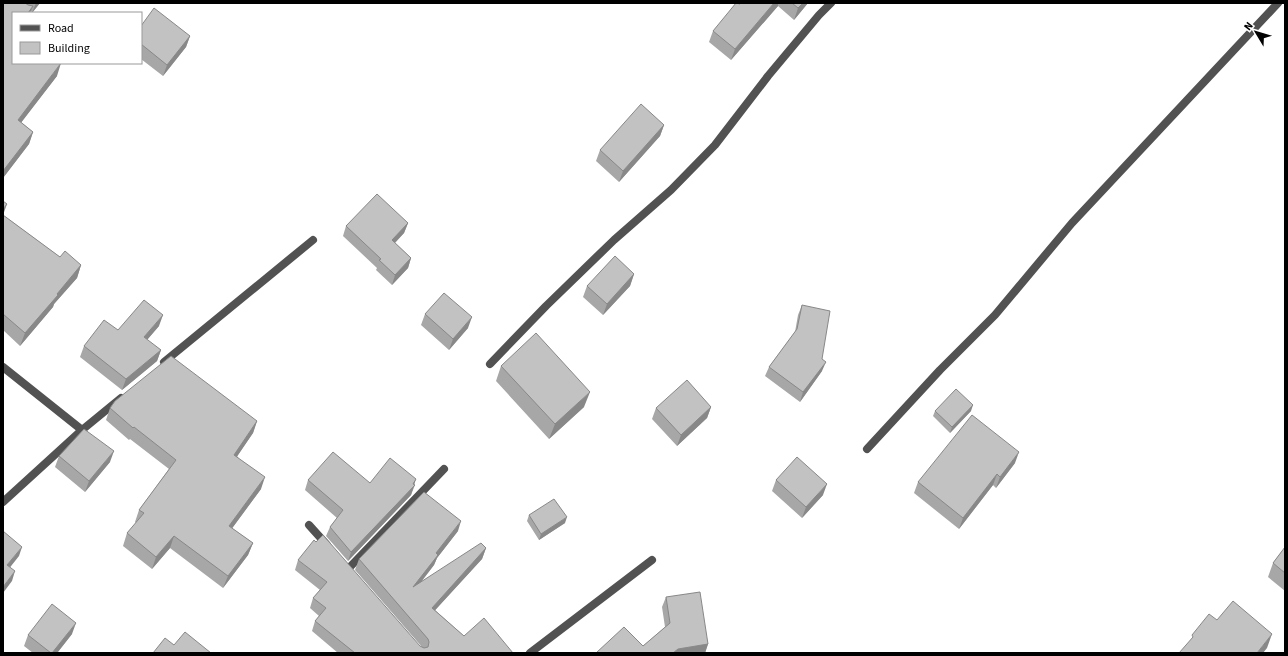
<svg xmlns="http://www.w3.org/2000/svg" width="1288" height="656" font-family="'Source Sans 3',sans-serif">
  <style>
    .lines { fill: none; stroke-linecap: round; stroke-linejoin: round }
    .lane { stroke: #525252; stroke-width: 8 }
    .street { stroke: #525252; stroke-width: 8 }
    .wall { fill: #a7a7a7 }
    .shaded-wall { fill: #888 }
    .building { fill: #c2c2c2; stroke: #888 }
  </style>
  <rect width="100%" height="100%" fill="#fff"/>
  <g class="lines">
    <path class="lane" d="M867,449L940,370L995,315L1072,223L1278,3"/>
    <path class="street" d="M164,362L313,240
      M490,364L546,306L614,240L671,190L715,145L768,76L819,15L831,3
      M3,367L82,430
      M3,502L82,430L121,398
      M309,525L327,545
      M348,569L444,469
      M530,653L652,560"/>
  </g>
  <path class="wall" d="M3,3H40L32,13L31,11L13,13V63L57,76L21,122L33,132L29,144L3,178Z
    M741,3H808L794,20L778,6L731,60L709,42L713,31Z
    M141,26L190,36L186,47L163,76L141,59Z
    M664,125L660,136L619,182L596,161L600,150Z
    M3,215L60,257L81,265L77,278L54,304L53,307L20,346L3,330Z
    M408,223L404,233L395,243L411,258L408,268L392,285L376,270L377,268L343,236L346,226Z
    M634,274L630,286L603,315L583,297L587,286Z
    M802,305L822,359V371L800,402L765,376L769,367L795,332L798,315Z
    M425,314L468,328L449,350L421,325Z
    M159,326L147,340L161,350L157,361L122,390L80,357L84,346L118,330Z
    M501,366L584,407L549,439L496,381Z
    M711,407L707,418L677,446L652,419L656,408Z
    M110,408L257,421L253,433L237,456L261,489L232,528L253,543L248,555L223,588L170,548L152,569L123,546L127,533L136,523L135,522L139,510L169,469L130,439L129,440L106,420Z
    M935,411H971L950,433L933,416Z
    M59,456L110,462L85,492L55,467Z
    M1015,463L996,488L993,485L959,529L914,493L918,482Z
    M308,480L414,485H415L411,495L348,561L326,536L330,527L337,518L305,490Z
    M776,480L823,495L802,518L772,491Z
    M529,515L565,523L539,540L527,521Z
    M458,531L437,558L434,565L422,581L486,548L482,559L435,610L464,636L513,653H338L312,631L315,621L319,616L310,608L313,598L320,590L295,570L298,560L420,646L422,647L355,570L359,559Z
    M1285,547V591L1268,577L1273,563Z
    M666,597L708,644L705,653H596L643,646L665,627L662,607Z
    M72,634L58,652L60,653H33L24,646L28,635Z"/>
  <path class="shaded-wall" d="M36,3H40L32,13Z
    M774,3H778V6L731,60L735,49Z
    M803,3H808L794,20L798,8Z
    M33,6L30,13H28Z
    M190,36L186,47L163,76L167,65Z
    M61,63L57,76L14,132L18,120Z
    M664,125L660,136L619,182L623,171Z
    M33,132L29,144L3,178V171Z
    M7,204L3,215V209Z
    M408,223L404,233L388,250L392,240Z
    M411,258L408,268L392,285L395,275Z
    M81,265L77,278L54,304L53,307L20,346L25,333Z
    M634,274L630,286L603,315L607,304Z
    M163,315L159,326L140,348L144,337Z
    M472,317L468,328L449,350L453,339Z
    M161,350L157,361L122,390L126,379Z
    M826,362L822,371L800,402L803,392Z
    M590,392L584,407L549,439L555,424Z
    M973,405L971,411L950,433L952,427Z
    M711,407L707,418L677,446L681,435Z
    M257,421L253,433L230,467L234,455Z
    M114,451L110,462L85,492L89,481Z
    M1019,452L1015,463L996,488L1000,477Z
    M997,474L993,485L959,529L963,518Z
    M265,477L261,489L225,538L229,526Z
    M416,479L411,495L348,561L351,552Z
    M827,484L823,495L802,518L806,507Z
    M567,517L565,523L539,540L541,534Z
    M461,521L458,531L437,558L434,565L409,597L413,587L436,553Z
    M174,536L170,548L152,569L156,557Z
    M253,543L248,555L223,588L228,576Z
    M22,547L19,556L4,575L7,565Z
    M486,548L482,559L428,618L432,608Z
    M15,571L12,581L3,593V587Z
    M76,623L72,634L57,653H52Z
    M1272,634L1267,648L1263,653H1257Z
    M708,644L705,653H673L678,649Z"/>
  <path class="building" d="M3,3H25L28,5L33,6L28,13H13V63H61L18,120L33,132L3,171Z
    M736,3L740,4L741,3H774L735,49L713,31Z
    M792,3H803L798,8Z
    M154,8L190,36L167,65L141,44V26Z
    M641,104L664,125L623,171L600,150Z
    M377,194L408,223L392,240L411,258L395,275L379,260L381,259L346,226Z
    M3,201L7,204L3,209Z
    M3,215L60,257L65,251L81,265L57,294L58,295L25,333L3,314Z
    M615,256L634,274L607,304L587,286Z
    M444,293L472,317L453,339L425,314Z
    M144,300L163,315L144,337L161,350L126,379L84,346L104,320L118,330Z
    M802,305L830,311L822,359L826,362L803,392L769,367L797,329Z
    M536,333L590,392L555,424L501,366Z
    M171,356L257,421L234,455L265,477L229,526L253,543L228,576L174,536L156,557L127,533L144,513L139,510L176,460L134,427L133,428L110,408L115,401Z
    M687,380L711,407L681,435L656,408Z
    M956,389L973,405L952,427L935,411Z
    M972,415L1019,452L1000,477L997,474L963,518L918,482Z
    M84,429L114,451L89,481L59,456Z
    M333,452L370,483L390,458L416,479L413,484L415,485L351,552L330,527L343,510L308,480Z
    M797,457L827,484L806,507L776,480Z
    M424,492L461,521L436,553L438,555L413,587L481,543L486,548L432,608L464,636L484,618L513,653H355L315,621L326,608L313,598L327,582L298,560L314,540L316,542L323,535L420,646L424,648L428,647L429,642L428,639L359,559Z
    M554,499L567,517L541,534L529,515Z
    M3,531L22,547L7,565L15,571L3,587Z
    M1285,547V573L1273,563Z
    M700,592L708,644L678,649L673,653H596L624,627L643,646L670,623L666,597Z
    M1233,601L1272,634L1257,653H1179L1193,637L1192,635L1209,614L1217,620Z
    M52,604L76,623L52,653H51L28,635Z
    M185,632L211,653H153L165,638L174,645Z"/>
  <rect width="1288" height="656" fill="none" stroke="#000000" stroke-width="8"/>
  <rect x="12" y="12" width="130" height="52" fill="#ffffff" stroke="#999999"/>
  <rect x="20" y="25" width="20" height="6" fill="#525252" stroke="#999999"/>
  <text x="48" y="32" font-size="12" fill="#000000">Road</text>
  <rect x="20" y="42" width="20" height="12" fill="#c2c2c2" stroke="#999999"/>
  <text x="48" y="52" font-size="12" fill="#000000">Building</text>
  <g transform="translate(1256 32) rotate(308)" stroke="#ffffff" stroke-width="3" paint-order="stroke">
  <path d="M0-3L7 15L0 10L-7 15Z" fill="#000000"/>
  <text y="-6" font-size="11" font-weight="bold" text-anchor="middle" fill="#000000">N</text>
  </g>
</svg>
